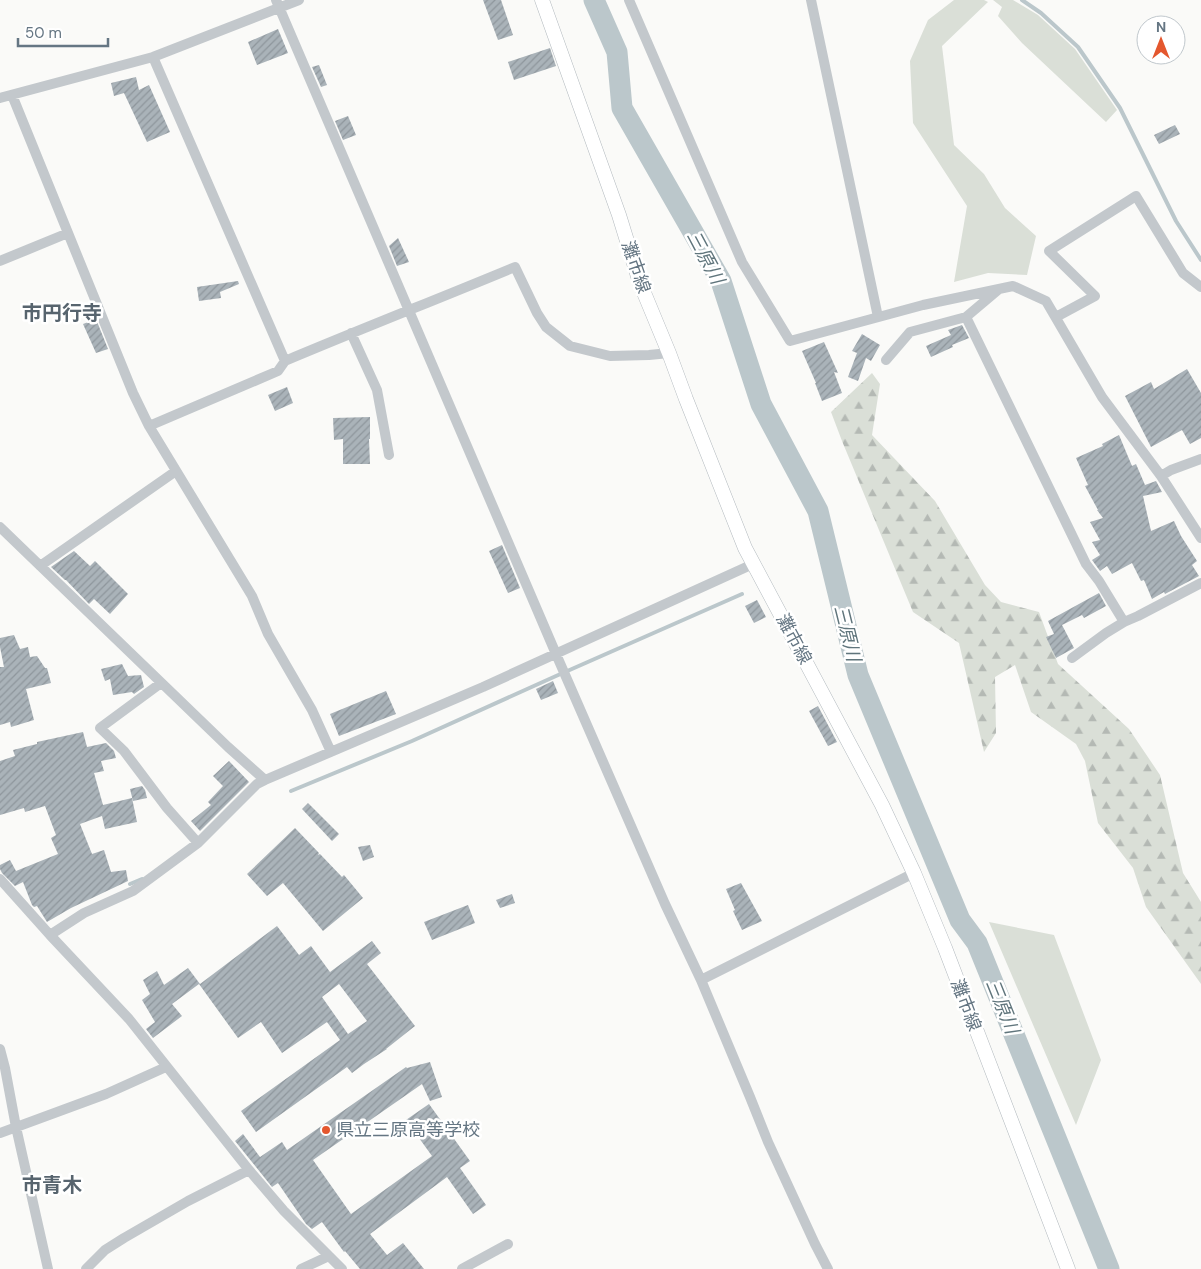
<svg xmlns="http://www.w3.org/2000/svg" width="1201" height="1269" font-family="'DM Sans','Noto Sans JP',sans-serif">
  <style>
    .green { fill: #dadfd7 }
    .forest { fill: url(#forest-firs) }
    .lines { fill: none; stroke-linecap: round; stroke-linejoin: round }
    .stream { stroke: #bbc7cb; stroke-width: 4 }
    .river { stroke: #bbc7cb; stroke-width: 21 }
    .building { fill: url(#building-hatch); fill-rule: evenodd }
    .secondary-casing { stroke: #b3babf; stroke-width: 15 }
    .street { stroke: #c3c8cc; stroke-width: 10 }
    .secondary { stroke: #fff; stroke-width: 14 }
    .poi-dot { fill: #e4572e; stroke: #fff; stroke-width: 2 }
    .labels { text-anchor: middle; stroke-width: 5; stroke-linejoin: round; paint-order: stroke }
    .street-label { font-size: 18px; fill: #657683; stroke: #fff }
    .poi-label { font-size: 18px; fill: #657683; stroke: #fff; text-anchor: start }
    .water-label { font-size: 19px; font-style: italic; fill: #60757c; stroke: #fff }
    .quarter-label { font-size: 20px; font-weight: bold; fill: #57646e; stroke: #fff }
  </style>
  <defs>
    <pattern id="forest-firs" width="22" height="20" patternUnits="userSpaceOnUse" patternTransform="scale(1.25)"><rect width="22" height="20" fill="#dadfd7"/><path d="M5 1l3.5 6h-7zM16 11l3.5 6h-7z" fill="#b4b9b4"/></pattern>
    <pattern id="building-hatch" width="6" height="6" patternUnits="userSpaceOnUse" patternTransform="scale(1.25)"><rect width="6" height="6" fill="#aab3b9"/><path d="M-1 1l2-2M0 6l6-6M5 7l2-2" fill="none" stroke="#8e969c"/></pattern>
  </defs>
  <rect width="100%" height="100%" fill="#fafaf8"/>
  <path class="green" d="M954,0H984L988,2L942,46L954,145L984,174L1005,208L1036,236L1027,275L988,273L954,282L967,206L913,123L910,61L928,20Z
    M993,0H1013L1038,15L1075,49L1117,110L1106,122L1022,43L998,16L1002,7Z
    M989,922L1054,935L1101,1060L1076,1125Z"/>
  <path class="forest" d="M872,373L880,384L872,435L935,501L985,585L1001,602L1039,612L1058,664L1129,729L1160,775L1183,873L1201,902V984L1146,907L1133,868L1098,823L1085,761L1076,744L1031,712L1015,665L995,677L996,733L984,752L959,643L913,612L842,441L831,412Z"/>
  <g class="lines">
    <path class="stream" d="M1022,0L1041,13L1078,47L1120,108L1176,221L1201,260
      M291,791L412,741L556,676L742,594
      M130,884L142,879"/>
    <path class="river" d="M594,0L617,52L622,108L721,281L761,404L818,511L858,675L960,920L977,943L1109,1269"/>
  </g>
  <path class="building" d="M483,0H501L513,35L498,40Z
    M278,29L288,53L257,65L248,42Z
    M550,48L556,66L514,80L508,62Z
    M319,65L327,85L321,87L312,67Z
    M136,77L139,90L149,85L170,132L147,142L124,93L114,96L111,83Z
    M348,116L356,135L343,140L335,121Z
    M1175,125L1180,134L1159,144L1154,135Z
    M398,238L409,262L397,266L389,246Z
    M238,281L239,284L220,292L221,298L199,301L197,287Z
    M96,319L108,349L96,353L83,324Z
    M962,325L969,338L952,345L953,347L931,357L926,346L951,335L948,330Z
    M862,334L880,345L871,361L866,358L858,381L848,377L857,353L852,351Z
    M824,342L838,373L834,372L842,393L822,401L815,383H816L802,351Z
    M1187,369L1201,393V438L1190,444L1182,430L1151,447L1125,396L1151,382L1154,389Z
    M287,387L293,403L275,411L268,395Z
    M370,417V439H369L370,464H343V439L334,440L333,418Z
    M1119,435L1132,466L1136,464L1145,485L1156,481L1162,492L1143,496L1151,531L1174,521L1181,536L1197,561L1192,565L1199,576L1165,594L1164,592L1152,599L1144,580L1141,581L1132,563L1112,574L1107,566L1100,571L1092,560L1100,555L1092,542L1100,540L1090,522L1103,518L1097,510H1098L1085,486L1088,485L1076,458L1103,446L1102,444Z
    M502,545L520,588L508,593L489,551Z
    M74,551L90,566L95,561L128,594L110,614L94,599L89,604L66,580H65L51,567Z
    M1099,593L1106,606L1084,618L1082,615L1062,625L1074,648L1056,658L1046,637L1054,634L1048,621Z
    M757,600L766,617L754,623L745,606Z
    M14,635L20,649L28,647L30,657L37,656L45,668H47L51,683L26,689L34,720L11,727L10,722L0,725V667H4L0,647V638Z
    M122,664L128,676L141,675L144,687L134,694L132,692L113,695L110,679L105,681L101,669Z
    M553,681L558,693L541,700L536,689Z
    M386,691L396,714L339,736L330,714Z
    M818,706L837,742L828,746L809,711Z
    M83,732L87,747L106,743L114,751L116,758L101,761L104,771L94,773L103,805L132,798L137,822L105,829L102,816L80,824L92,854L104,850L111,872L126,870L128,881L71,908L47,922L37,906L34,907L32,905L23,882L15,886L2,873L0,869V865L10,860L16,871L58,854L51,838L56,835L45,806L25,812L24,808L0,815V761L15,756L13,750L37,744V742Z
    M229,761L249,782L200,831L191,821L211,805L208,802L223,786L213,776Z
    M142,786L145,790L147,798L133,801L130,789Z
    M308,803L339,834L332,841L302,809Z
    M295,828L319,853L318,855L320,854L342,877L344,875L363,898L323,931L283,883L267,896L247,874Z
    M370,845L374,857L363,861L358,847Z
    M741,883L762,921L742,930L733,911L735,910L726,889Z
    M512,894L515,903L500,908L496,900Z
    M468,905L475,923L432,940L424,922Z
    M277,926L299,955L311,946L330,972L372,941L381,953L367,964L415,1026L386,1049H387L364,1064L352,1073L347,1067L256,1132L241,1111L340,1040L327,1022L282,1053L261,1022L238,1038L199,984L172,1004L182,1016L153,1038L146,1029L155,1022L142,1000L150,994L143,980L157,971L164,985L188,968L200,984ZM339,984L367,1021L348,1034L322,997Z
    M430,1062L442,1097L430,1101L422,1084L313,1160L351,1214L432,1156L406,1120L429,1104L470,1161L460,1168L486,1205L473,1214L447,1177L370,1234L387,1255L403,1243L424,1269H360L345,1251L344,1252L322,1222L312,1229L306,1224L278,1183L272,1187L235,1141L243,1134L260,1157L282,1142L287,1150L406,1067L407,1068Z"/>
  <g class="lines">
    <defs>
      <path id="secondary" d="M542,0L619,215L640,283L669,353L686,399L745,548L882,805L914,873L945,948L1068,1269"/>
    </defs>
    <use href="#secondary" class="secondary-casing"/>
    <path class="street" d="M276,0L556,654L665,904L701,980L750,1097L768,1142L815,1244L828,1269
      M629,0L742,262L790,341L923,305L1013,286L1046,301L1102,397L1161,476L1201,538
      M811,0L878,317
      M153,57L285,361
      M12,95L133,393L149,426L252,596L268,634L312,710L331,752
      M0,98L153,57L299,0
      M0,261L68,233
      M966,317L1086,564L1099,581L1124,622
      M1056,317L1095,296L1049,251L1136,196L1183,273L1201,287
      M351,333L377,390L389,455
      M886,360L910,332L966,317L998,290
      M149,426L278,371L285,361C361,329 438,299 515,267L537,313L546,327L570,346L610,356L649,355L669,353
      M1161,476L1171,470L1201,459
      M0,527L228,747L265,780
      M40,566L176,471
      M1072,658L1106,633L1124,622L1138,616L1201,583
      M161,683L100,728L124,751L167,808L198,843
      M0,879L50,935L129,1019L249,1170L284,1211L342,1269
      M50,935L84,913L133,891L198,843L257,784L265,780L483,687L753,564
      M701,980L914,873
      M0,1049L5,1068L16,1127L48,1269
      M0,1133L106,1094L166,1067
      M86,1269L105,1250L124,1238L188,1201L249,1170
      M301,1269L329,1256
      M462,1269L508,1244"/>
    <use href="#secondary" class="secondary"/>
  </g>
  <circle class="poi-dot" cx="326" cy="1130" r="5"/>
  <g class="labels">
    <g class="street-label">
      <text transform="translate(636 267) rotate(71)" y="6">灘市線</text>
      <text transform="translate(794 639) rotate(62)" y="6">灘市線</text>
      <text transform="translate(966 1005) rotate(69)" y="6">灘市線</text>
    </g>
    <g class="poi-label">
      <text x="336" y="1136">県立三原高等学校</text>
    </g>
    <g class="water-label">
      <text transform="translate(706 257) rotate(62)" y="7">三原川</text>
      <text transform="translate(848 633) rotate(76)" y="7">三原川</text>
      <text transform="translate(1003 1006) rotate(68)" y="7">三原川</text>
    </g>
    <g class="quarter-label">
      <text x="62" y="320">市円行寺</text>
      <text x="52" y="1192">市青木</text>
    </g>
  </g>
  <g transform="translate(1161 40)"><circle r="24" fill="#ffffff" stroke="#c1c8cd"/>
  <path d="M0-4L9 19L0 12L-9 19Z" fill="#e4572e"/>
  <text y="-8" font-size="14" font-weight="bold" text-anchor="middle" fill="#657683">N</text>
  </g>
  <path d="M18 38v8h90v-8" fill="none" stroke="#657683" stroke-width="2.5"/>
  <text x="25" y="38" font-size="15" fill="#657683" stroke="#ffffff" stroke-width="4" paint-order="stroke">50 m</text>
</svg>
